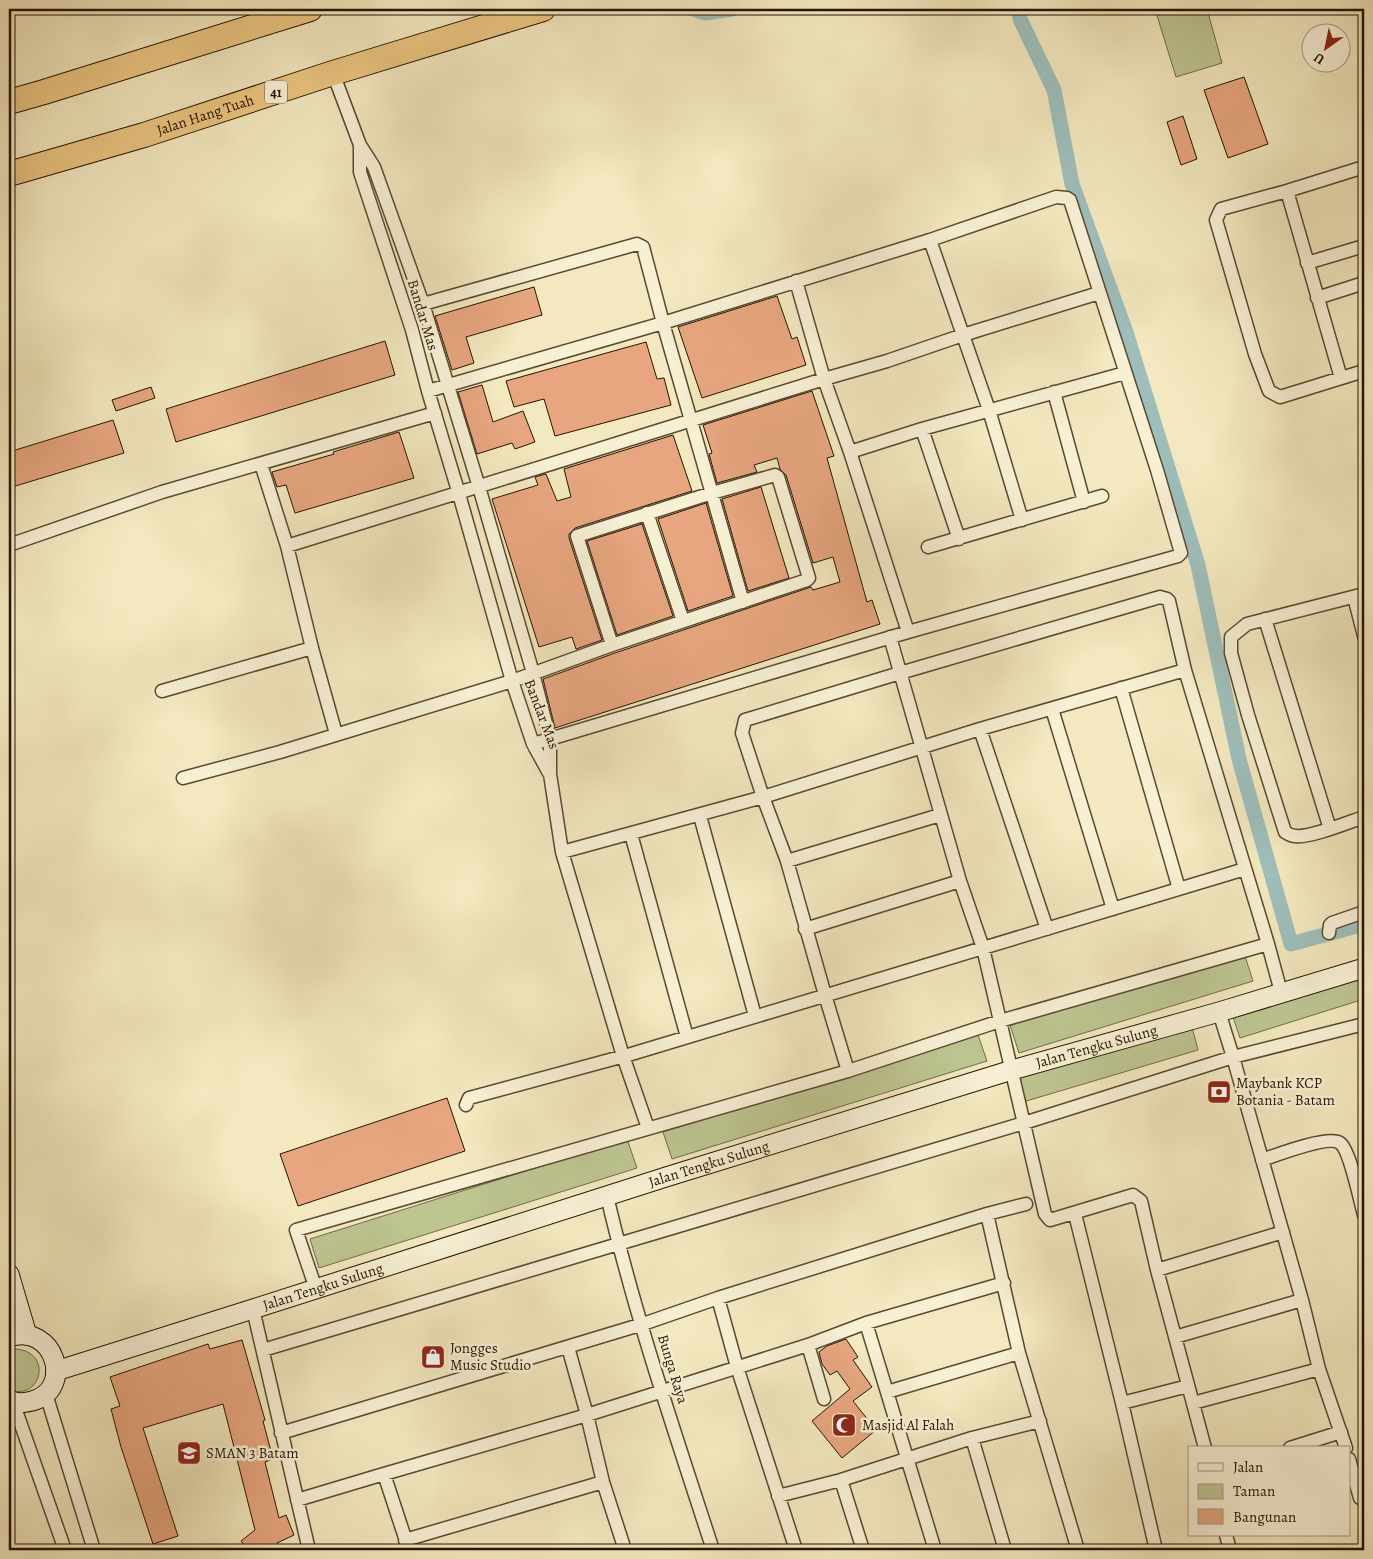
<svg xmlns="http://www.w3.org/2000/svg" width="1373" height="1559" font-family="Alegreya,serif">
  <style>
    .green { fill: #bdc591; stroke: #706c49 }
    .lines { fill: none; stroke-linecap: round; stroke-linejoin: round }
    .canal { stroke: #9fbebb; stroke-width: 15 }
    .building { fill: #e7a67f; stroke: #241401 }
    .street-casing { stroke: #584930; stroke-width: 15 }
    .secondary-casing { stroke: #241401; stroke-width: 21 }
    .highway-casing { stroke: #241401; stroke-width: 26 }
    .street { stroke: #f7f0d5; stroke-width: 12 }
    .secondary { stroke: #f7f0d5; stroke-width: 19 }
    .highway { stroke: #eac480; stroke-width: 24 }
    .labels { text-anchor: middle; stroke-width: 5; stroke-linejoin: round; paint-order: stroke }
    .shield { fill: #f7f0d5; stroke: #635641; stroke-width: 1 }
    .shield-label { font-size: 14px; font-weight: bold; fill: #241401 }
    .street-label { font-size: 15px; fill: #241401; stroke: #f7f0d5 }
    .poi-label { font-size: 15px; fill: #241401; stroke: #f7f0d5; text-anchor: start }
  </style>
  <rect width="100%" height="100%" fill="#f3e8bf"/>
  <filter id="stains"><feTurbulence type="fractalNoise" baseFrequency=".004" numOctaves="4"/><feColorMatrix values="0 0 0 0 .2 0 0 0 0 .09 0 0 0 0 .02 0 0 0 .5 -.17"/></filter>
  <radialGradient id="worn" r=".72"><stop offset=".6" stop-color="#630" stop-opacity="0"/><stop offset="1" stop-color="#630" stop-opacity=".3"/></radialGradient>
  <path class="green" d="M1155,9H1207L1222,63L1176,77Z
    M1244,953L1253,981L1019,1053L1010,1025Z
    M1364,976V999L1240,1038L1233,1017Z
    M1191,1023L1198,1050L1023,1102L1015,1078Z
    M978,1035L987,1061L672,1159L663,1132Z
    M627,1139L637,1168L319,1268L310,1239Z
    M16,1349C53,1352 42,1401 9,1390V1351Z"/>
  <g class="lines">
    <path class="canal" d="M693,9L705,13L732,9
      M1019,9L1020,19L1054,90L1072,184L1126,332L1198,565L1239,759L1291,944L1364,924"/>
  </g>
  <path class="building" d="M1244,77L1268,144L1228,158L1204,90Z
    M1183,116L1197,159L1181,165L1167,122Z
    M534,287L542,315L466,337L474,363L452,370L435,316Z
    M777,296L792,339L797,337L806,365L702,398L678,327Z
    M385,341L395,375L176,442L166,409Z
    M646,342L657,379L664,378L671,405L555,436L544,399L514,407L506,381Z
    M482,385L493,422L523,411L535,442L515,449L512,443L477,454L458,392Z
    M151,387L155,398L116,411L112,400Z
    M812,391L834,456L827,458L867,602L872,600L880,624L555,728L543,679L615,653L811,587L813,590L840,582L833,557L813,563L786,475L780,469L777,458L754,465L757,472L717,483L709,454L712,453L703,425Z
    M113,420L124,453L9,488V452Z
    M399,432L414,478L295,513L286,485L277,487L272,472L334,454L333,452Z
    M673,435L692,491L575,528L569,534V538L602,640L576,649L572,637L539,647L492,499L538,485L535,477L546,474L557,501L571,497L564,469Z
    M761,487L789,578L748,591L722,499Z
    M706,503L733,596L688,611L658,519Z
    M642,524L673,616L617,635L587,541Z
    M447,1098L465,1151L298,1206L280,1154Z
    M846,1339L858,1357L853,1360L872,1387L853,1401L876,1430L842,1458L812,1421L850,1389L837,1371L830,1375L822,1364L819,1352L827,1346Z
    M242,1340L265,1420L263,1421L273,1459L265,1462L279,1518L286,1515L294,1535L277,1543L283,1550H248L241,1541L255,1530L223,1404L143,1428L178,1536L153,1544L121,1447L111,1409L120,1406L110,1377L208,1344L210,1349Z"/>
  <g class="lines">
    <defs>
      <path id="street" d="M333,73L360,145L374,167L423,304L479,487L533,673L550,739V774L562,852L623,1056L648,1128
        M360,145V172L412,330L428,391L459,494L512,681L533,744L549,773
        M1364,167L1287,191L1221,209L1216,220L1255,354L1269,391L1280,397L1364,371
        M1287,191L1341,378
        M930,240L989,410L1022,520
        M1307,263L1364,246
        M796,281L824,379L850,452L908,632
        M1317,298L1364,283
        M423,304L637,244L643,247L663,323L743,602
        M428,391L663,323L930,240L1056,197L1067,198L1070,200L1157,470L1181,553L1178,556L908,632L533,744
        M1054,392L1084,502
        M922,429L959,539
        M850,452L922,429L1125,373
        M261,464L287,546L312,648L336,734
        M647,513L683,621
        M9,545L162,492L435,413
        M287,546L824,379L887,361L963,335L1099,293
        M928,547L1102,496
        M1364,594L1247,624L1231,637V653L1248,715L1285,832C1288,834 1292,836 1296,836C1310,838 1349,822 1364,817
        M1354,597L1364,636
        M1265,619L1330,829
        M890,637L960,881L983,948L1045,1214L1050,1220L1133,1195L1141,1201L1157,1270L1205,1448
        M1121,688L1179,889
        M162,691L312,648
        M1052,709L1113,909
        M980,729L1047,929
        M183,778L280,752L512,681L612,645L807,580L809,578L778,477L775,475L712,493L577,536L612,645
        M700,816L755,1016
        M631,834L687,1037
        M562,852L763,797L980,729L1185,670
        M787,861L940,815
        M805,929L960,881
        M1329,933L1330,925L1332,923L1364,912
        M1219,1012L1233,1057L1302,1300L1319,1369L1346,1448
        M848,1071L825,995L787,861L763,797L742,733L745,720L900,673L1160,597L1167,599L1169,601L1185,670L1268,944L1281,992
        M466,1105L469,1098L628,1055L1245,869
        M1262,1160C1276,1155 1329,1135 1340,1143C1350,1150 1360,1201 1364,1215
        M607,1196C635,1316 675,1433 713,1550
        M987,1214L1019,1353L1078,1550
        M1075,1214L1122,1403L1156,1550
        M1157,1270L1283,1232
        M316,1289L296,1230L848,1071L1000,1021L1268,944
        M718,1298L737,1367L796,1550
        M253,1309L309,1550
        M866,1323L935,1550
        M1175,1337L1302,1300
        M808,1345L824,1399
        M568,1347L587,1415L603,1482L625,1550
        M263,1350L1024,1123L1233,1057L1364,1024
        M887,1392L1019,1353
        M46,1394L94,1550
        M13,1402L65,1550
        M1122,1403L1188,1386
        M1193,1403L1319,1369
        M281,1433L643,1324L718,1298L987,1214L1026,1204
        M972,1438L1005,1550
        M1290,1448L1341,1432
        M1349,1459L1360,1498
        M384,1474L409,1550
        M841,1480L863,1550
        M778,1496L841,1480L972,1438L1040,1421
        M297,1500L384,1474L587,1415L808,1345L866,1323L1004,1283
        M1226,1535L1230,1550
        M405,1540L603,1482"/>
      <g id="secondary">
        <path d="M9,1274L27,1335"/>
        <path d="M9,1337C55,1322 75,1390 32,1401C23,1403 17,1404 9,1400"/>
        <path id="s1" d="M56,1371L253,1309L666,1177L1012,1070L1219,1012L1364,968"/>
      </g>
      <g id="highway">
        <path d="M9,102L44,92L310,9"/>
        <path id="s2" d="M9,174L144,135L333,73L543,9"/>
      </g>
    </defs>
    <use href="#street" class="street-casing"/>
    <use href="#secondary" class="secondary-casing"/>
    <use href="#highway" class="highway-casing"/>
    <use href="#street" class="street"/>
    <use href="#secondary" class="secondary"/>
    <use href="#highway" class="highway"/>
  </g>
  <defs>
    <symbol id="bank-square" viewBox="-11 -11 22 22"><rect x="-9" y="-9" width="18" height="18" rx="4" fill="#8f2418" stroke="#f7f0d5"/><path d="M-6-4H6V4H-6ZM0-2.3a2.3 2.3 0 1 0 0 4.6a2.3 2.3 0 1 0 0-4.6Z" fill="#fff"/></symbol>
    <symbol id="shop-square" viewBox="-11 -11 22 22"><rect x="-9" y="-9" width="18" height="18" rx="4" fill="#8f2418" stroke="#f7f0d5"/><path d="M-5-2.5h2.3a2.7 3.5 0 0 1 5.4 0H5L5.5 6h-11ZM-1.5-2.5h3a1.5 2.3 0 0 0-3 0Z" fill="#fff"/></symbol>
    <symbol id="mosque-square" viewBox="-11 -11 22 22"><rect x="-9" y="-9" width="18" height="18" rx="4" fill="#8f2418" stroke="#f7f0d5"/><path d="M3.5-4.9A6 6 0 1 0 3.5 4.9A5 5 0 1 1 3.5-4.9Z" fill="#fff"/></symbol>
    <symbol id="school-square" viewBox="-11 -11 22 22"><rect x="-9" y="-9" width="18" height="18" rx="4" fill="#8f2418" stroke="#f7f0d5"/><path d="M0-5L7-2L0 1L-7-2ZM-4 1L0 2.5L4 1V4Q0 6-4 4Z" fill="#fff"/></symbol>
  </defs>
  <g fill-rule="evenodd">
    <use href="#bank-square" x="1205" y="1078" width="28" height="28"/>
    <use href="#shop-square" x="419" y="1343" width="28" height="28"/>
    <use href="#mosque-square" x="830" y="1411" width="28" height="28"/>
    <use href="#school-square" x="175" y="1439" width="28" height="28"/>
  </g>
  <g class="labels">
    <rect class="shield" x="265" y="80.5" width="22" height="23" rx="4"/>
    <g class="shield-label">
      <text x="276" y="97">41</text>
    </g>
    <g class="street-label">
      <text dy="5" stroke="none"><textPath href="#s2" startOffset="205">Jalan Hang Tuah</textPath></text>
      <text transform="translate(423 315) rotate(73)" y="5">Bandar Mas</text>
      <text transform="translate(542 714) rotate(69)" y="5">Bandar Mas</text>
      <text dy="5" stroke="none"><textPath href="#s1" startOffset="1090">Jalan Tengku Sulung</textPath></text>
      <text dy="5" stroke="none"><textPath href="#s1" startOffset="685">Jalan Tengku Sulung</textPath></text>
      <text dy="5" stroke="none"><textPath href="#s1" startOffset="280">Jalan Tengku Sulung</textPath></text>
      <text transform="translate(673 1369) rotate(73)" y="5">Bunga Raya</text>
    </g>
    <g class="poi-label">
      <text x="1236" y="1088">Maybank KCP<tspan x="1236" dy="17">Botania - Batam</tspan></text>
      <text x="450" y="1353">Jongges<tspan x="450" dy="17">Music Studio</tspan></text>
      <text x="862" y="1430">Masjid Al Falah</text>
      <text x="206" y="1458">SMAN 3 Batam</text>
    </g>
  </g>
  <rect width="1373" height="1559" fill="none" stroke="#f3e8bf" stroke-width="30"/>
  <rect x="10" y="10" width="1353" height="1539" fill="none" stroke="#241401" stroke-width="2.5"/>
  <rect x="15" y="15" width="1343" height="1529" fill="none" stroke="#241401"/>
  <rect x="1188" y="1446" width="162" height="90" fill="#f7f0d5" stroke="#a39880"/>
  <rect x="1198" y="1463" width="25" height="8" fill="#f7f0d5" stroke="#a39880"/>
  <text x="1233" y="1472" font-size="15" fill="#241401">Jalan</text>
  <rect x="1198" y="1484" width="25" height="15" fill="#bdc591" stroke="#a39880"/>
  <text x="1233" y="1496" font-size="15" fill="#241401">Taman</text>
  <rect x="1198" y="1509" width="25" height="15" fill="#e7a67f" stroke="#a39880"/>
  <text x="1233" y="1522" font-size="15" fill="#241401">Bangunan</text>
  <g transform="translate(1326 48) rotate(213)"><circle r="24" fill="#f7f0d5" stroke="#a39880"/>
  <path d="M0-4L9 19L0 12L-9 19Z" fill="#8f2418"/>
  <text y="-8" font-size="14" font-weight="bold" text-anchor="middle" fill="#241401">U</text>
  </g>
  <rect width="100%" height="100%" filter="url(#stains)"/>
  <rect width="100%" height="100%" fill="url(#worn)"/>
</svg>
